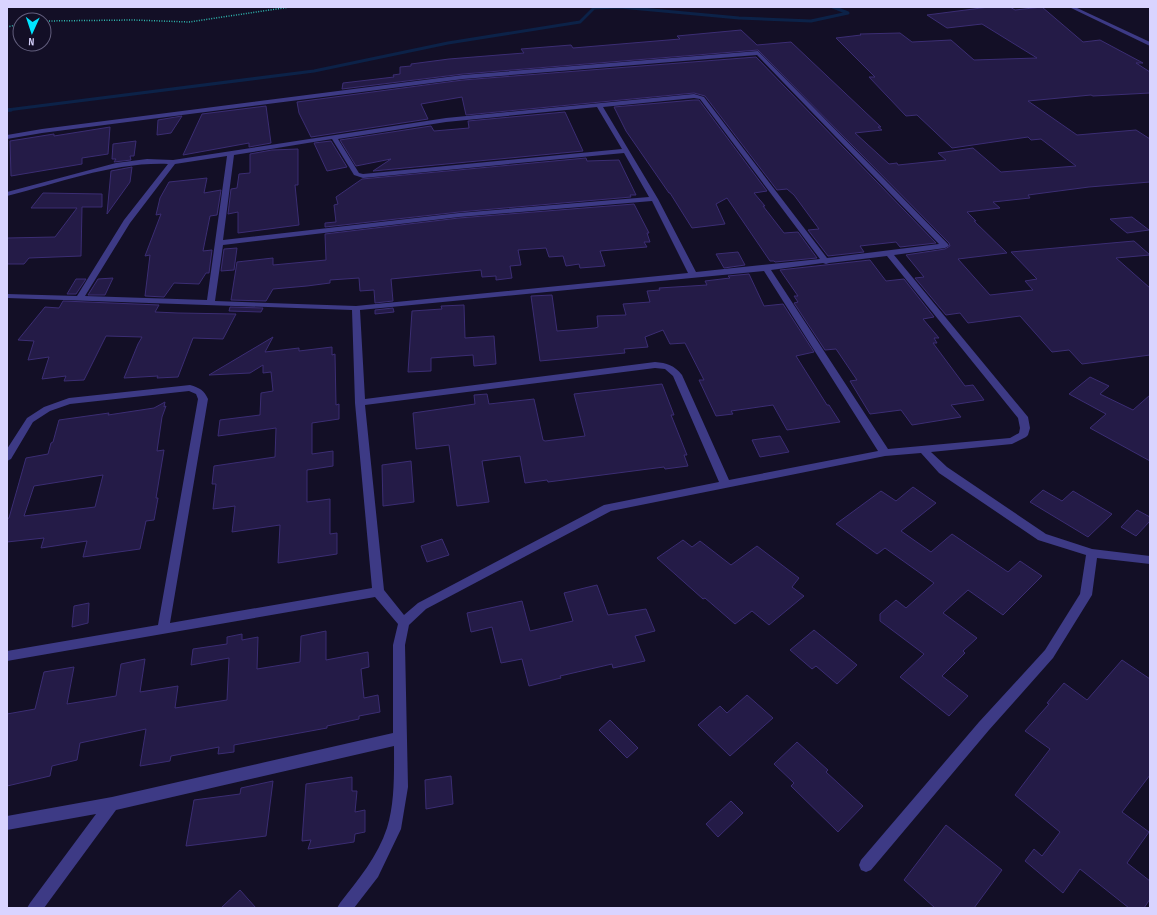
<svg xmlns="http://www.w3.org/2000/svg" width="1157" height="915" font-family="'Sofia Sans Condensed',sans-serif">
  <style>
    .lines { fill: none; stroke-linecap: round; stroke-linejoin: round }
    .stream-far1 { stroke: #0c2248; stroke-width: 3 }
    .stream { stroke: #0c2248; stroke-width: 3.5 }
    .building { fill: #241b47; stroke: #3b2d73; fill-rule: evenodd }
    .path { stroke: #2fb8b0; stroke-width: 1.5; stroke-dasharray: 1 1.5; stroke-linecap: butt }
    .minor { fill: #3d3a85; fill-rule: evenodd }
  </style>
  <rect width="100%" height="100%" fill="#130f26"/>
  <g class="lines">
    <path class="stream-far1" d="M7,110L314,71L448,43L580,22L594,8L620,7L739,18L811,21L848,13L833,7"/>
    <path class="stream" d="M7,110H11"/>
  </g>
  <path class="building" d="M989,7H1010L1015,10L1042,7L1083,42L1100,40L1143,63H1136L1150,72V93L1093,96L1091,95L1028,101L1077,135L1136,130L1150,139V182L1089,187L1028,195L1030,198L993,202L1000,208L967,212L976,221H974L1007,253L958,259L990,295L1033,290L1025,281L1037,279L1011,252L1134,241L1150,255L1116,258L1150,288V355L1082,364L1069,350L1052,352L1020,316L968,323L960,313L946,315L915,278L924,277L906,255L945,249L950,246L949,243L758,50L463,74L342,89L343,83L394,77L393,75L400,74V67L411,66V64L449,59L524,53L521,49L571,45L573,48L680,39L677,36L741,30L757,45L791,42L881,127H878L882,130L855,133L889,164L897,163L898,165L946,160L938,153L973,148L1001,172L1076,166L1041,139L1031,140L1028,137L952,148L917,115L906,116L869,77H875L836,38L861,35L860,34L900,33L912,42L951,40L974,60L1037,58L982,24L947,28L927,15Z
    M756,57L936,243L900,247L896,242L860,246L864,252L828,256L808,230L819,229L794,195L787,189L777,190L705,96L694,93L466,115L462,97L421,104L428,119L311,137L299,113L297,102L463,80Z
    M694,100H699L767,191L754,193L765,206H763L784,233L798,232L817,258L775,262L774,261H770L727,198L716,204L725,224L692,228L670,193H669L626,131L614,107Z
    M266,106L271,143L249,147V143L183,155L202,114Z
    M565,112L583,151L373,171L391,159L356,166L340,140L431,126L434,131L469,128L468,121Z
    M182,116L171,133L157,135L158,120Z
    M110,127L108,154L82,158V164L11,176L10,141L54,134V136Z
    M136,141L134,156H130L131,160L114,162L116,159H112L113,144Z
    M331,141L347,167L327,171L314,143Z
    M298,149V185H295L299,225L238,233V212L228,214L231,189L237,188L239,174L250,173V154L272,150Z
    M586,158L587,161L619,160L636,195H630L631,197L459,212L325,227V223L336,222L334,205L338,204L336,197L362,179Z
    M132,167L130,182L107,214L111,171Z
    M207,178L204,193L221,190L217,215L210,216L203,251L212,250L209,273H206L199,284L174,283L164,297L145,296L150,255L145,256L161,214L156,215L160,198L169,182Z
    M43,193L102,194V207H82L81,256L29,258L24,264H7V238L55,237L77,208H31Z
    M634,204L649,233H647L650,242H644L647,247L600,251L605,266L580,268L579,264L566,266L563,256L549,257L546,248L518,250L521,265L510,266L512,278L496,280V276L482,277L481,270L391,279L393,301L375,303L374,290L360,291L359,278L330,280V283L307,286L273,289L266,301L231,300L237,262L273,258V265L326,260L325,234L459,218Z
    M1132,217L1149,230L1127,233L1110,219Z
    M237,248L234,270L221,271L224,249Z
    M738,252L745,265L724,268L716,254Z
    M870,260L886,281L904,279L934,317L923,319L939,338H934L937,343H933L965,386L973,385L984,400L951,405L961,417L912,425L901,410L870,414L850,381L857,380L836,349L825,350L794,303L798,302L794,296H798L780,270Z
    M749,274L764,306L783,304L814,352L796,356L827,405H829L840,422L787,430L773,405L731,411L733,414L716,416L699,380H704L685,343L670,344L663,330L645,337L648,347L624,349L625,353L540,361L531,296L552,295L557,331L595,328L598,327L597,316L626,315L623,304L650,302L647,291L660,290L659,288L707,285L705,281L730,278L728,276Z
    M113,278L105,295H88L98,279Z
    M76,279H86L76,294H67Z
    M63,301L159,305L155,312L178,313L236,314L223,339L193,338L178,377L157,378L158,376L124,378L138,344L142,337L106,336L84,380L64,381L66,376L42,379L49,357L28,360L34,341L18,340L45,307L59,308Z
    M464,305L465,338L494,336L496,364L474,366L473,355L431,358V371L408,372L412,311L442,309L441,306Z
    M230,307L263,308L261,312L229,311Z
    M393,308L394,312L375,314V310Z
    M273,337L265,352L299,348V351L332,347V355L335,354L336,405L339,404V419L312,423V454L333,451V466L307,470V502L330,499V534L337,533V554L278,563L280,525L232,532L235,506L213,509L216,484H212L214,466L275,457L276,428L218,436L220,420L260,415L261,393L273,391L271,372L263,373V365L250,373L209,375Z
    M1090,377L1109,386L1100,394L1133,410L1150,395V461L1090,428L1106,414L1069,394Z
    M662,384L674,415H671L687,455H684L688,466L665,469L664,467L548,482L547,480L525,483L520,456L482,461L489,502L457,506L449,445L416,449L413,413L475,404L474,395L487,394L489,404L534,399L543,440L545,441L585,436L574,394Z
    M165,402L164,407L166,406L162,417L157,451L164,450L156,498H158L154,520L146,521L140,549L83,557L87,541L41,548L44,538L7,542V519L9,518L26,458L48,454L51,443L53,442L59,420L109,413L108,415L154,408ZM103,475L95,507L24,516L34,486Z
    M780,436L789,452L760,457L752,440Z
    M411,461L414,502L383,506L382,465Z
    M913,487L936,503L901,531L931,552L952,534L1008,572L1020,561L1042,576L1003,615L968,590L943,613L977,638L963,651L965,653L942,676L968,696L949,716L900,677L924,654L880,621V614L896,600L906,608L934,583L885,548L877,554L836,524L881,491L896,501Z
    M1043,490L1062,501L1073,491L1112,514L1088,537L1030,502Z
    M1137,510L1150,517V521L1136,536L1121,527Z
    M442,539L449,555L427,562L421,546Z
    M683,540L692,547L700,541L731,565L757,546L799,578L792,587L804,596L769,625L752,611L735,624L705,598L703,599L657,558Z
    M597,585L608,615L646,609L655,631L635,636L645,661L613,668L612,664L560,676L561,678L529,686L522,659L501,663L492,627L471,632L467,613L522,601L530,631L573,621L564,593Z
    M89,603L88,623L72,627L74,606Z
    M814,630L857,665L837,684L816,666L812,669L790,650Z
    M326,631V660L368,652L369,667L361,669L364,698L378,695L380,712L359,716V719L327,726V728L234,745V752L218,754L219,747L171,756L170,761L140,766L146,729L80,743L77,760L52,766L50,776L7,786V714L35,709L44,672L74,667L67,704L116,696L121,664L145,659L140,692L178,686L175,708L227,700L229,658L191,665L193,649L227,644V637L242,634V640L258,637L257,669L300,662L301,636Z
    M1122,660L1150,679V775L1122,812L1149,832L1127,863L1150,881V899L1144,908H1129L1080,869L1063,893L1025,861L1034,849L1042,856L1060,832L1015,795L1050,749L1025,731L1049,704L1047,703L1064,683L1087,700Z
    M747,695L773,718L730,756L698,725L720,706L727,713Z
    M610,720L638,748L627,758L599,730Z
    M797,742L828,770L826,772L863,806L838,832L791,786L794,783L774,764Z
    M451,776L453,804L426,809L425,780Z
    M352,777V791H357L355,812L365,810V832L355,834L354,842L308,849L311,840L302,841L306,784Z
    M273,781L266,836L186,846L194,800L240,794L241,788Z
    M731,801L743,813L718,837L706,824Z
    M946,825L1002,870L974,908H935L904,880Z
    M240,890L256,908H221Z"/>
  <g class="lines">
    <path class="path" d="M44,21L133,20L189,22L290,7
      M7,27L20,24"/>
    <path class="minor" d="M1069,7H1075L1150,42V46Z
      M758,51L948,244L949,246L945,248L894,255L1028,417L1030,428L1028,435L1026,437L1012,444L931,452L947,467L1046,534L1092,549L1150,556V564L1097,558L1092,595L1053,658L989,730L871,870L866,872L861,870L859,865L861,860L979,722L1045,650L1080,594L1086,555L1038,540L939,473L921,453L885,456L611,511L426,609L409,625L405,645L408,787L401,829L378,877L354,908H337L340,903C358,880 378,856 387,828C395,803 394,772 394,746L116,810L44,908H27L30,903L96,814L7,830V816L112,797L393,733V645L398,624L375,597L7,661V651L158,625L198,399L196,394L189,391L70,404L50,411L33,422L11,459L7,461V449L27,418L44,407L69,398L190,385C200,388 204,390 208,399L170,623L372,588L355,403L352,310L7,298V294L77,296L124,220L168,164C113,162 60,183 7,196V192L116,163L147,159L173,160L446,118L694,94L704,97L827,258L939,244L757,55L463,79L42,133L7,139V135L42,129L463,75ZM694,98L700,99L820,259L696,272L658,199L603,107ZM597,107L622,149L363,174L359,173L338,139L446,122ZM332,139L354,175L363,178L624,153L649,197L459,213L223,240L234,155ZM227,156L207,300L85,296L130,223L175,164ZM652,201L688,273L356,306L215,301L223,245L459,217ZM887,256L1018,418L1020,428L1019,433L1010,438L888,449L771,270L823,263L826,264L829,263ZM764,271L878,451L729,480L682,375C674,365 667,363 655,362L365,399L360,310ZM655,368L665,369L673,376L719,482L604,505L418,603L404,615L384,590L365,405Z"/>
  </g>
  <rect width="1157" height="915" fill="none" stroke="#d9d4ff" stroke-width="16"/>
  <g transform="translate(32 32) rotate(183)"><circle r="19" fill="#130f26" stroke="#625e7d"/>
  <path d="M0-3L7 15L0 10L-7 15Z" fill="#00e5ff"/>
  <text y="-6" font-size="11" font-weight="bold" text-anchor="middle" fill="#d9d4ff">N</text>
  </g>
</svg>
